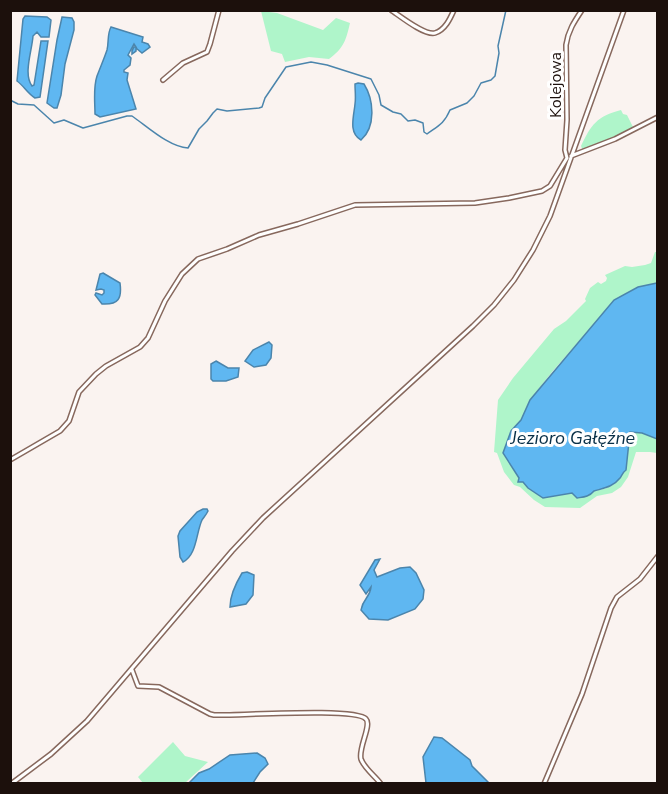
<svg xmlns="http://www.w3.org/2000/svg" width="668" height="794" font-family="'Nunito Sans',sans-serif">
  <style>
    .green { fill: #aff5ca }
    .water { fill: #5fb7f1; stroke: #4b85ac; stroke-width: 1.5 }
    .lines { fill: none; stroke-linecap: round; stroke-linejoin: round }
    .stream { stroke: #4b85ac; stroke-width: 1.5 }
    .minor-casing { stroke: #87685d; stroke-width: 6 }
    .minor { stroke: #fff; stroke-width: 3 }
    .labels { text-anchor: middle; stroke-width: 6; stroke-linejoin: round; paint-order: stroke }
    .street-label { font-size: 16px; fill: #1c100c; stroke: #fff }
    .water-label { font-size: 18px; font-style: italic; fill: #082f47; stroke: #fff }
  </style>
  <rect width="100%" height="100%" fill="#faf3f0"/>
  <path class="green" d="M261,11L277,13L323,30L336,18L350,23C346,40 344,48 329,59L309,57L285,62L282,54L271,51Z
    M621,110L623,114L627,115L634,129L614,139L583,151L581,146C591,125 597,116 621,110Z
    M655,252H657V283L637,287L613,302L552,372L530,400L521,420L511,431L503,453L519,478L518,482H523L528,488L544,498L572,493L577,498C583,497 589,497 594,491C604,489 614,487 620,478C622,475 623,472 626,470L630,431L642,433L657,439V453L650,452H636L628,477L621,487L612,493L597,496L580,508L545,507L534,500L520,487L514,485L504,472L497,453L494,452L498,400L513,378L554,329L566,321L586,301L585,299L590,288L598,282L601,284L606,281L607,278L605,275L625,266L632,267L645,265L651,263Z
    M173,742L185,756L208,762L185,783H143L138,777Z"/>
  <path class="water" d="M25,16L47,17L51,20L49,37H41L37,32L33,36C32,51 23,74 32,86L34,85L41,41H48L40,97L35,98C27,93 24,86 17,81L23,19Z
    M62,17L72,18L74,22V30L65,64L61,95L57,108H54L47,103L57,40Z
    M111,27L143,37L142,42L148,44L150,47L142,53L136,48V51L132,54V51L134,47H136L134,44L128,55L131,58L130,65L124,70V72L128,73L127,80L136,109L100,117L95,114C95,102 93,88 97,76C100,68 104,59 107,50C109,42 107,34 111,27Z
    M358,83L364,84C374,100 376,127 361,140C348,133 354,116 355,104C356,98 355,91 355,84Z
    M103,273L120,283C122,298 119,305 102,304L95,295L96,293L102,295L104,293V290L101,289L96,290L100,274Z
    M657,283V439L642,433L630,432L626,470C623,472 622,475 620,478C613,487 604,488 594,491C589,497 583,497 577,498L572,493L543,498L528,488L523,482H518L519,478L503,453L511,431L521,420L530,400L614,300L638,287Z
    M269,342L272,345L271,358L266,365L254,367L245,361L253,350Z
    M216,361L228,368H239L238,377L226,381H213L211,379V364Z
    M203,509H207L208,511C206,515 204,517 202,520C196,533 197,555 183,562L180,557L178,536L180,531L197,512Z
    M380,559L374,570L377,577L400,568L410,567L416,573L424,590L423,599L415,609L388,620L369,619L361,610C363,598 370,598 371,587L366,594L360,585L375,560Z
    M247,572L254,575L253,595L246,604L230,607C230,595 236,583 242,573Z
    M434,737L442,738L470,760L472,766L489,783H426L423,757Z
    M257,753L265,758L268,764L260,772L253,783H189L199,773L209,769L230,755Z"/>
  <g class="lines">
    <path class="stream" d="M10,100L18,104L34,105L54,123L64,120L83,128L127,116H132C148,127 169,147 188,148L199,129L207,121L213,113L217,109L227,111L259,108L262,107L265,98L286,67L311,62L327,65L371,79L379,95L381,105L393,112L401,114L408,121L415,120L423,123L424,132L427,134C438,126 444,124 450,110L467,103L474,96L481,83L491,80L495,76L499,53L498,46L506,10"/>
    <defs>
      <path id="minor" d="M391,10C400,16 425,36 435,33C445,30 450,19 454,10
        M163,80L183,63L207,52L210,44L219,10
        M571,156L615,139L658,117
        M567,158L565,150L567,120L566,45C568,31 574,22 582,10
        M10,460L60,431L69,421L79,392L96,374L106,366L140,347L148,338L165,301L182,274L198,259L227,249L259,235L298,224L355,205L475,203L509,198L542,191L550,186L567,158
        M132,670L138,686L159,687L210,714L214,715C236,716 356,707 366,719C372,725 358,748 361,759C364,768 375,776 381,784
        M11,784L51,754L87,721L232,551L263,518L473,326L494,305L514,280L533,250L550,216L624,10
        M544,784L582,694L611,608L617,597L640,579L658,556"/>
    </defs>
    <use href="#minor" class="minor-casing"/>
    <use href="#minor" class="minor"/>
  </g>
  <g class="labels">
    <g class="street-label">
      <text transform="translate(555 85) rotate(-90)" y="6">Kolejowa</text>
    </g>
    <g class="water-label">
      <text x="573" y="444">Jezioro Gałęźne</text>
    </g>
  </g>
  <rect width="668" height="794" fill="none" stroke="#1c100c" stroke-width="24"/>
</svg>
